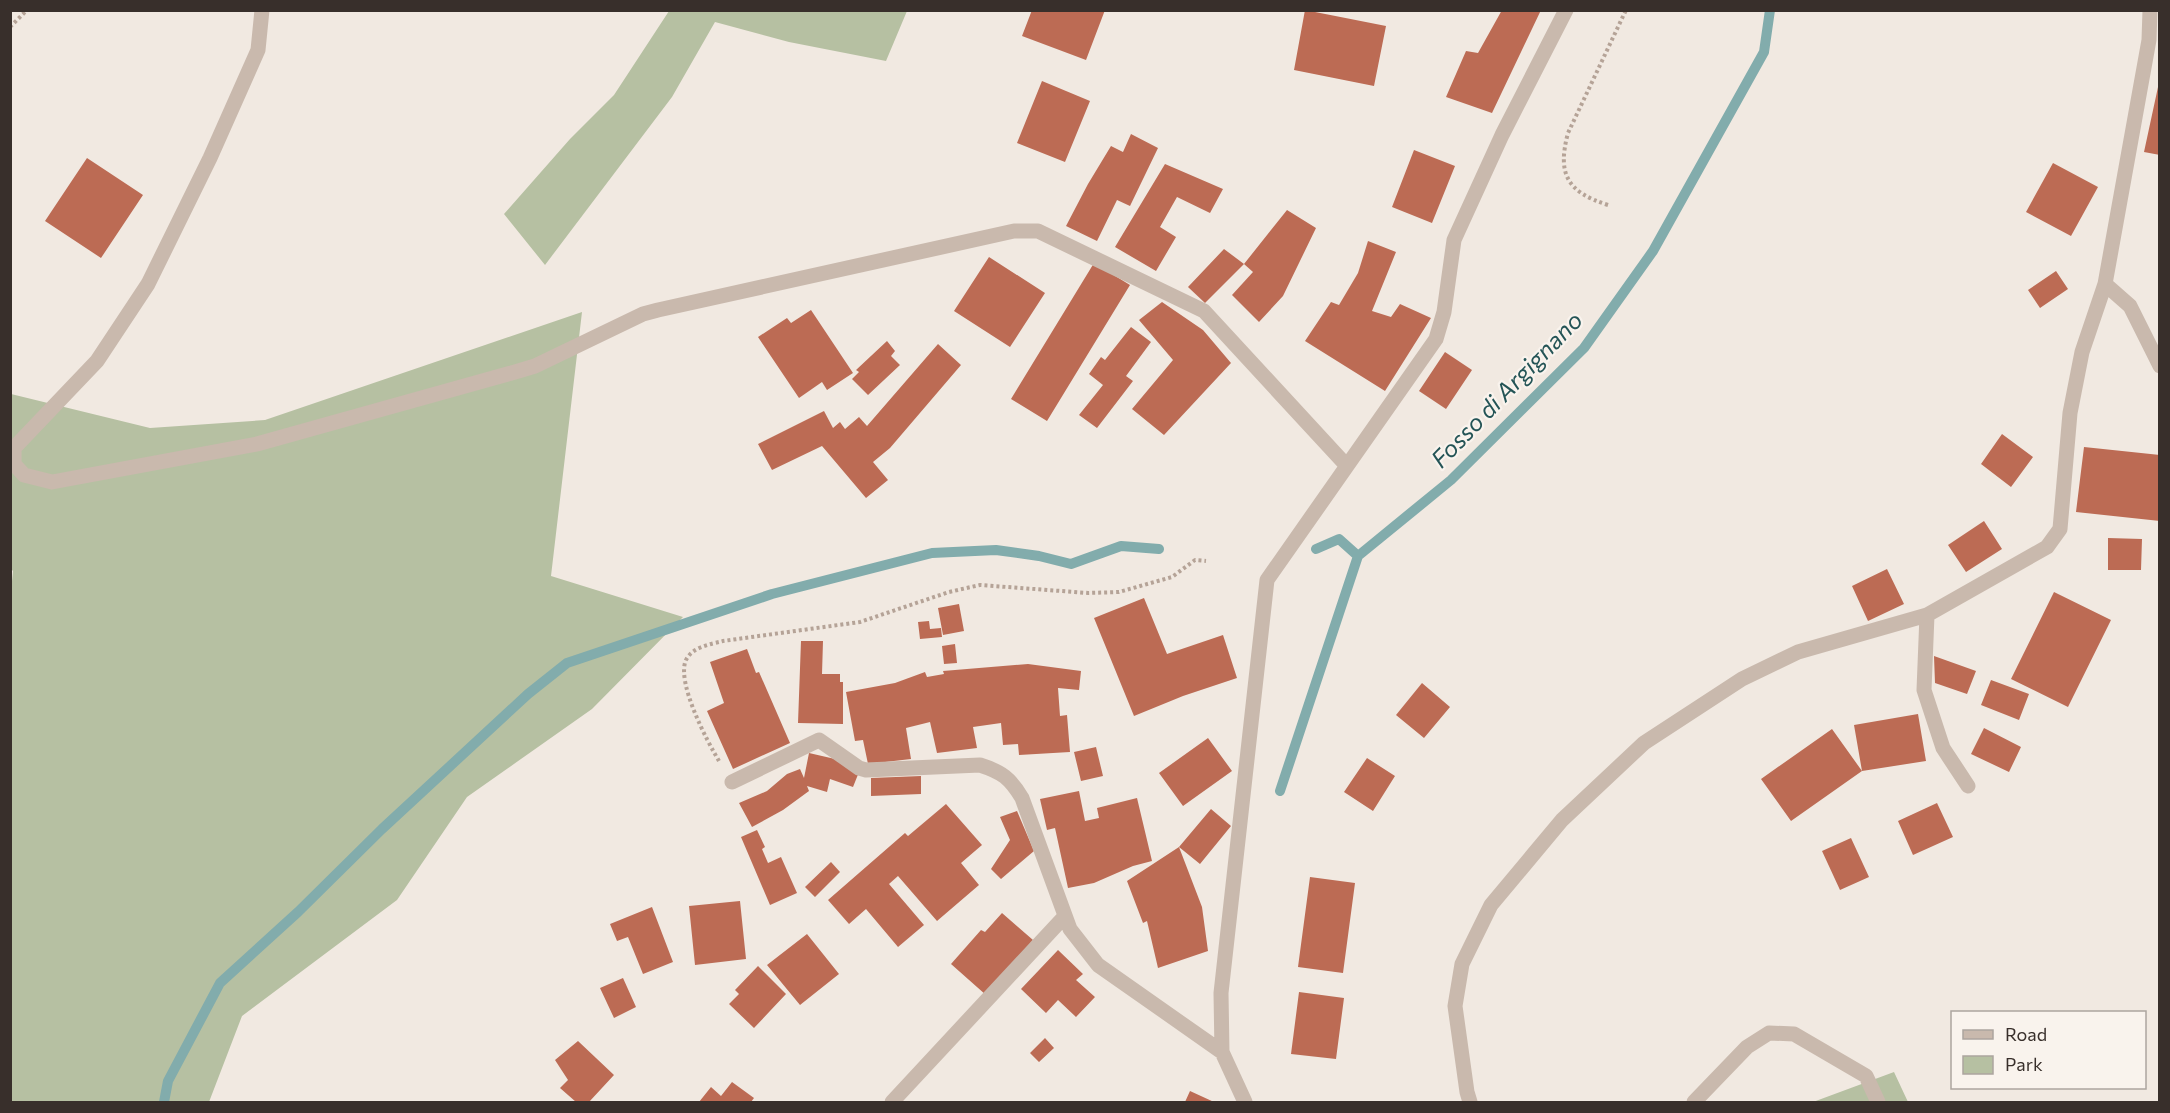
<svg xmlns="http://www.w3.org/2000/svg" width="2170" height="1113" font-family="Commissioner,sans-serif">
  <style>
    .green { fill: #b6c0a2 }
    .lines { fill: none; stroke-linecap: round; stroke-linejoin: round }
    .stream { stroke: #82acac; stroke-width: 10 }
    .building { fill: #bc6b54 }
    .path { stroke: #b5a397; stroke-width: 4; stroke-dasharray: 3 3; stroke-linecap: butt }
    .minor { stroke: #c9b9ad; stroke-width: 15 }
    .labels { text-anchor: middle; stroke-width: 4.5; stroke-linejoin: round; paint-order: stroke }
    .water-label { font-size: 24px; font-style: italic; fill: #245456; stroke: #f9f3ed }
  </style>
  <rect width="100%" height="100%" fill="#f1e9e1"/>
  <path class="green" d="M669,11H907L886,61L789,42L715,22L672,97L545,265L504,214L570,139L614,95Z
    M582,312L551,576L683,617L592,709L467,797L397,900L242,1016L209,1102H11L10,601L13,571L11,569V394L150,428L265,420Z
    M1894,1072L1908,1102H1813Z"/>
  <g class="lines">
    <path class="stream" d="M1316,549L1339,539L1358,556
      M1280,791L1358,556L1451,480L1584,348L1653,251L1764,52L1770,10
      M164,1102L168,1081L220,983L298,912L382,829L528,694L567,663L772,594L932,553L996,550L1039,556L1071,564L1121,546L1159,549"/>
  </g>
  <path class="building" d="M1032,10H1105L1086,60L1022,36Z
    M1305,10L1386,26L1374,86L1294,70Z
    M1502,10H1541L1492,113L1446,97L1466,51L1478,53Z
    M1042,81L1090,101L1065,162L1017,143Z
    M2158,87H2160V155L2144,152Z
    M1131,134L1158,148L1130,206L1117,200L1097,241L1066,226L1088,184L1111,146L1123,152Z
    M1414,150L1455,166L1432,223L1392,207Z
    M87,158L143,195L101,258L45,221Z
    M2053,163L2098,187L2071,236L2026,212Z
    M1165,164L1223,189L1210,213L1177,197L1160,227L1176,237L1156,271L1115,247Z
    M1287,210L1316,228L1283,296L1259,322L1232,295L1253,272L1244,264Z
    M1368,241L1396,252L1372,311L1391,317L1400,304L1431,318L1385,391L1305,341L1331,302L1339,305L1358,273Z
    M1224,249L1244,264L1205,303L1188,287Z
    M989,257L1045,293L1010,347L954,311Z
    M1094,263L1130,285L1047,421L1011,399Z
    M2056,271L2068,289L2040,308L2028,290Z
    M1162,302L1203,330L1231,363L1164,435L1132,409L1173,360L1139,320Z
    M811,310L853,373L827,390L822,382L799,398L758,337L787,318L791,323Z
    M1131,327L1151,342L1126,376L1133,381L1097,428L1079,415L1103,385L1089,374L1101,357L1105,360Z
    M887,341L895,351L891,356L900,365L868,395L852,379L859,372L856,370Z
    M938,344L961,365L890,448L873,462L888,480L866,498L822,446L772,470L758,444L824,411L833,428L840,422L845,429L859,417L867,426Z
    M1445,352L1472,370L1446,409L1419,391Z
    M2002,434L2033,457L2011,487L1981,464Z
    M2084,447L2160,455V521L2076,512Z
    M1984,521L2002,549L1966,572L1948,545Z
    M2108,538L2142,539L2141,570H2108Z
    M1887,569L1904,604L1868,621L1852,586Z
    M2054,592L2111,620L2068,707L2011,679Z
    M1144,598L1167,654L1223,635L1237,678L1183,696L1134,716L1094,618Z
    M959,604L964,631L943,635L938,608Z
    M929,621L930,629L941,628L942,637L920,639L918,622Z
    M801,641H823L822,674H840V682H843V724L798,723Z
    M955,644L957,663L944,664L942,646Z
    M747,649L756,673L759,672L790,743L733,769L707,711L724,703L710,662Z
    M1934,656L1976,671L1967,694L1935,683Z
    M1028,664L1081,671L1079,690L1058,688L1060,716L1067,715L1070,752L1019,755L1018,744L1003,745L1001,723L973,727L977,748L937,753L930,722L906,728L911,759L868,764L863,740L855,741L846,692L895,683L925,672L927,677L944,674L943,671Z
    M1991,680L2029,694L2019,720L1981,705Z
    M1422,683L1450,707L1424,738L1396,715Z
    M1918,714L1926,761L1862,771L1791,821L1761,779L1832,729L1862,771L1854,725Z
    M1984,728L2021,747L2009,772L1971,754Z
    M1208,738L1232,771L1183,806L1159,773Z
    M1096,747L1103,776L1081,781L1074,752Z
    M809,753L835,759L859,772L853,787L830,779L827,792L807,786L809,791L783,810L752,827L739,803L767,791L787,774L800,769L804,778Z
    M1367,758L1395,776L1373,811L1344,792Z
    M921,776V794L871,796V778Z
    M1079,791L1085,821L1099,818L1097,808L1137,798L1152,861L1133,866L1094,883L1068,888L1055,828L1047,830L1040,799Z
    M1937,803L1953,837L1913,855L1898,821Z
    M946,804L982,845L961,863L979,885L937,921L898,876L889,884L924,925L898,947L866,909L849,924L828,900L905,833L908,836Z
    M1211,809L1231,826L1200,864L1179,847Z
    M1017,811L1034,851L1001,879L991,869L1010,840L1000,817Z
    M757,830L765,847L762,849L768,863L781,857L797,893L770,905L741,837Z
    M1851,838L1869,877L1840,890L1822,851Z
    M1179,847L1202,907L1208,951L1158,968L1147,921L1143,923L1127,881Z
    M831,862L840,872L815,897L805,887Z
    M1310,877L1355,883L1343,973L1298,967Z
    M740,901L746,959L695,965L689,906Z
    M652,907L673,962L643,974L628,937L617,941L610,924Z
    M1002,913L1033,940L986,995L951,964L981,930L985,932Z
    M807,934L839,974L800,1005L767,965Z
    M1058,950L1083,974L1076,980L1095,997L1076,1017L1058,1000L1046,1013L1021,989Z
    M758,966L786,994L754,1028L729,1004L739,994L735,990Z
    M623,978L636,1007L614,1018L600,988Z
    M1299,992L1344,998L1336,1059L1291,1054Z
    M1045,1038L1054,1048L1039,1062L1030,1053Z
    M578,1041L614,1075L589,1102H576L560,1088L568,1080L555,1060Z
    M732,1082L754,1098L751,1102H699L711,1087L721,1096Z
    M1190,1091L1214,1102H1185Z"/>
  <g class="lines">
    <path class="path" d="M10,27L27,10
      M1608,205C1567,192 1557,174 1568,133L1626,10
      M719,761C707,741 676,682 686,660C692,647 711,644 723,641L860,622L949,592L980,585L1088,593L1119,592L1172,577L1195,560L1206,561"/>
    <path class="minor" d="M262,10L258,50L210,158L148,284L97,361L14,448V464L24,475L52,482L257,444L515,372L535,366L643,314L658,310L1014,231H1038L1204,311L1346,465
      M2105,284L2130,306L2160,366
      M1927,615L1924,690L1943,748L1968,786
      M732,782L819,740L859,768L866,770L980,765C1002,772 1010,778 1022,798L1070,929L1098,965L1222,1052
      M892,1102L1065,916
      M1245,1102L1222,1052L1221,993L1267,580L1436,339L1444,312L1454,240L1502,135L1566,10
      M1470,1102L1467,1092L1455,1006L1462,964L1491,905L1562,820L1644,743L1742,679L1798,652L1927,615L2047,547L2060,529L2070,413L2082,352L2105,284L2149,40L2150,10
      M1694,1102L1747,1047L1769,1033L1794,1034L1866,1076L1878,1102"/>
  </g>
  <g class="labels">
    <g class="water-label">
      <text transform="translate(1507 390) rotate(-46)" y="8">Fosso di Argignano</text>
    </g>
  </g>
  <rect width="2170" height="1113" fill="none" stroke="#382f2b" stroke-width="24"/>
  <rect x="1951" y="1011" width="195" height="78" fill="#f9f3ed" stroke="#aca59f" stroke-width="1.5"/>
  <rect x="1963" y="1030" width="30" height="9" fill="#c9b9ad" stroke="#aca59f" stroke-width="1.5"/>
  <text x="2005" y="1041" font-size="18" fill="#382f2b">Road</text>
  <rect x="1963" y="1056" width="30" height="18" fill="#b6c0a2" stroke="#aca59f" stroke-width="1.5"/>
  <text x="2005" y="1071" font-size="18" fill="#382f2b">Park</text>
</svg>
